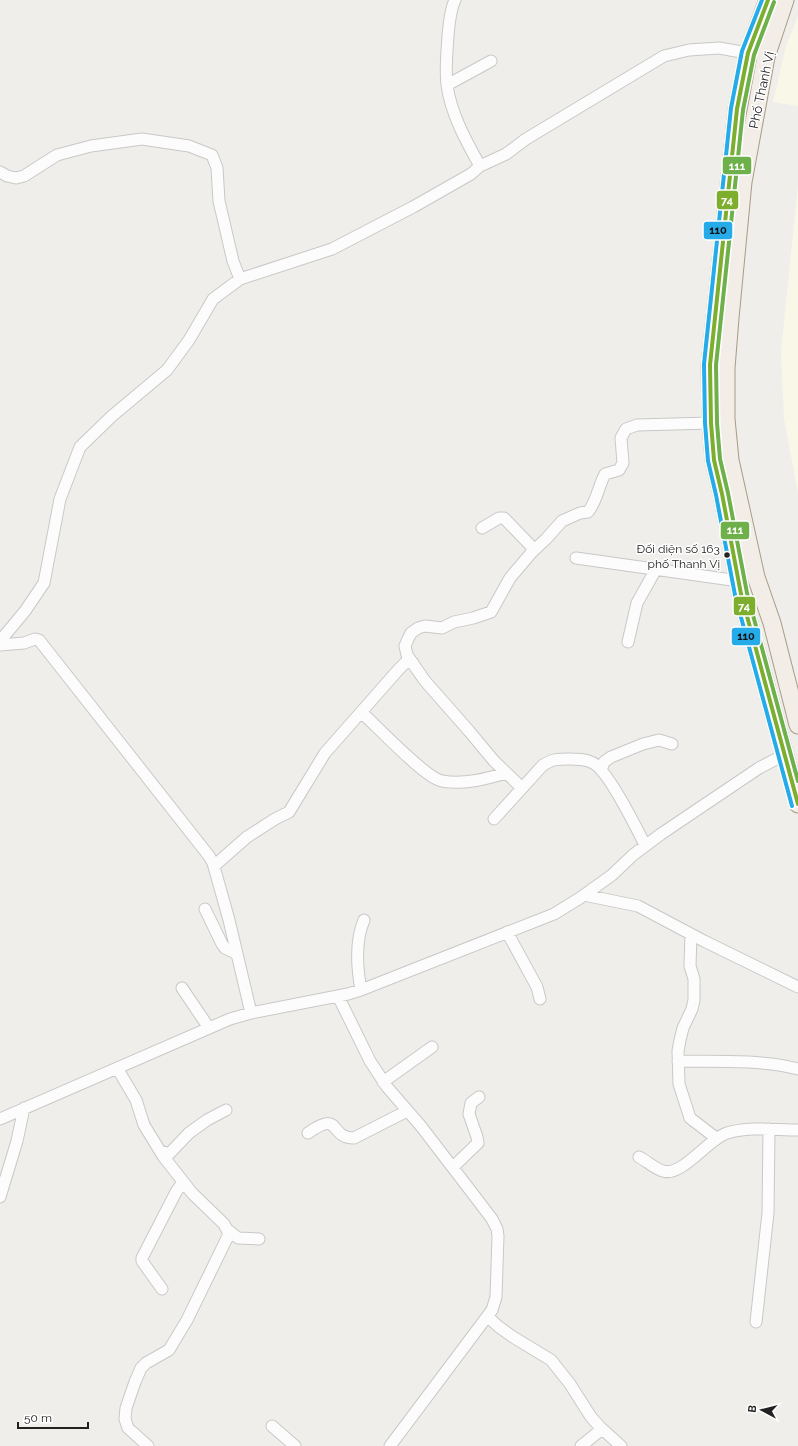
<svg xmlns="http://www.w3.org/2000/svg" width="798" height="1446" font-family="Raleway,sans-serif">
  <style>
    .education { fill: #f8f7e8 }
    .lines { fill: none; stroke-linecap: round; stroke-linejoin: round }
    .street-casing { stroke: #c9c8c7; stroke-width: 13 }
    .primary-casing { stroke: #a79c86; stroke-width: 19 }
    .street { stroke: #fdfcfc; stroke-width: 11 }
    .primary { stroke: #f3ede7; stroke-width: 17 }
    .bus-1-casing { stroke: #fff; stroke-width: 7 }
    .bus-2-casing { stroke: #fff; stroke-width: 7 }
    .bus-3-casing { stroke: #fff; stroke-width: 7 }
    .bus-1 { stroke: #7eae2d; stroke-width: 4 }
    .bus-2 { stroke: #26abe9; stroke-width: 4 }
    .bus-3 { stroke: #6eb049; stroke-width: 4 }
    .bus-dot { fill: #222; stroke: #fff; stroke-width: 1.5 }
    .labels { text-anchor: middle; stroke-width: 3; stroke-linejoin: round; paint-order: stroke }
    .bus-label { font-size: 12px; fill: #222; stroke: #fff; text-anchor: end }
    .street-label { font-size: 13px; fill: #222; stroke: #fff }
    .line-badge { stroke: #fff; stroke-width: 1.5 }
    .badge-label { font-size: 11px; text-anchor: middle; font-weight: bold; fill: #fff }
    .pale-badge-label { font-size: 11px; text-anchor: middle; font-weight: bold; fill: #111 }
  </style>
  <rect width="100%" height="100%" fill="#f0eeeb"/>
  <path class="education" d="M798,16V106L773,102L786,46Z
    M798,185V493L784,419L781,352Z"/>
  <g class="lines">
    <defs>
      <path id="street" d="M455,0C450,10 449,25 448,36C447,52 445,69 447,85C451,114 466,141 480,166
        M447,85L491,61
        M0,172L7,176L16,178L24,176L57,155L91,146L142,139L189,146L212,155L217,168L219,201L233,261L240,279
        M482,528L499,518H504L532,547V552L510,578L491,612L473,618L454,622L442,628L425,626L418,628L411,633L408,639L405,646L407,655L425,681L469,731L494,761L522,788
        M532,552L546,539L562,521L580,513L588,512C597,501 598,487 605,474L619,470L623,463L621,438L626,429L637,425L711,423
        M576,558L739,581
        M0,641L25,611L44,583L60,499L80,447L112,416L167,370L189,340L213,299L240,279L332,249L413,207L471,174L480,166L506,154L526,139L664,56L689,50L719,48L753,54
        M628,642L637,603L656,569
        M0,645L24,643L35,639L39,640L209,856L213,863L229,920L251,1013
        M361,712C377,726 425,778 442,781C463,785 486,779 506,773
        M601,770L604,762L611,757L643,744L659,740L672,744
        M494,819L543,765C553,759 557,759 569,759C577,759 586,759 593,763C608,770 637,829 645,845
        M214,866L247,837L275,819L289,812L325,753L399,669L406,662L413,663
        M584,895L638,906L704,941L798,987
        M205,909L222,944L225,948L237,954
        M507,932L537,987L540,999
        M691,934L690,966L694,979V1000L692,1009L683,1028L680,1040L678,1051L679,1084L690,1118L716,1138
        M182,988L209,1028
        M361,990C357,968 355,941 364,920
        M338,996L370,1061L387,1087L420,1125L473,1194L492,1219L497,1229L498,1236L496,1297L492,1310L390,1446
        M678,1061C718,1062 759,1059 798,1069
        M117,1068L136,1100L144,1125L163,1156L192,1193L224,1224L229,1234L187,1320L169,1350L146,1363L141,1368L135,1382L126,1408L125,1419L128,1428L148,1446
        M383,1082L432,1047
        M0,1119L230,1019L251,1013L348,994L361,990L554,914L580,898L612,875L633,855L661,834L759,768L784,755
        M308,1133C342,1109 328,1138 354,1138L407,1111
        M160,1151L169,1154L189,1133L207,1120L226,1110
        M639,1157C647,1161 655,1169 663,1171C682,1177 708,1139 727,1133C750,1126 775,1130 798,1130
        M453,1167L478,1143L477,1137L469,1114L471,1103L479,1097
        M0,1197L17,1141L24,1108
        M228,1230L238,1238L259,1239
        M162,1289L142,1261V1258L176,1192L183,1182
        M488,1317L499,1327L513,1337L551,1360L570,1384L591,1417L600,1427L621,1446
        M756,1322L768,1213L769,1129
        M272,1426L295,1446
        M581,1446L602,1429"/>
      <path id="primary" d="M768,0L748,53L737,109L710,365L711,423L714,460L722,494L741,594L798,804
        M785,0L766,57L743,182L730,318L726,368V419L730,460L756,577L772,623L798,725"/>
    </defs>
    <use href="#street" class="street-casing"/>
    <use href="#primary" class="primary-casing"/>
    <use href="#street" class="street"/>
    <use href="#primary" class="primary"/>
    <defs>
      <path id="bus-1" d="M768,0L748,53L737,109L710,365L711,423L714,460L722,494L741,594L798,804"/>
      <path id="bus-2" d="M762,0L742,51L731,108L704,364L705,423L708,461L716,495L735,595L792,806"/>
      <path id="bus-3" d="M774,2L754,55L743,110L716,365L717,423L720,459L728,493L747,593L798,781"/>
    </defs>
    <use href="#bus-1" class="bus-1-casing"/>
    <use href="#bus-2" class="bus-2-casing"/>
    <use href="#bus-3" class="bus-3-casing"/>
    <use href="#bus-1" class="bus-1"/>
    <use href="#bus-2" class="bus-2"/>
    <use href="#bus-3" class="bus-3"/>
  </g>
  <circle class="bus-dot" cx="727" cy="555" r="3.5"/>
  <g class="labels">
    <g class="bus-label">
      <text x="720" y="553">Đối diện số 163<tspan x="720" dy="15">phố Thanh Vị</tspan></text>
    </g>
    <g class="street-label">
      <text transform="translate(761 90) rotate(-78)" y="5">Phố Thanh Vị</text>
    </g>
  </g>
  <g class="line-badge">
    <rect x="722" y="156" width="30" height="19" rx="4" fill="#6eb049"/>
    <rect x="716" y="190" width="23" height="20" rx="4" fill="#7eae2d"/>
    <rect x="703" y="221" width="30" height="19" rx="4" fill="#26abe9"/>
    <rect x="720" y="521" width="30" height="19" rx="4" fill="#6eb049"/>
    <rect x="733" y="596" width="23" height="20" rx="4" fill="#7eae2d"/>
    <rect x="731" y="627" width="30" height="19" rx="4" fill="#26abe9"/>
  </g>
  <g class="badge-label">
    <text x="737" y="170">111</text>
    <text x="727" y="204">74</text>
    <text x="735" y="534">111</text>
    <text x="744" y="610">74</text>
  </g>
  <g class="pale-badge-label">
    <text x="718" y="234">110</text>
    <text x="746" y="640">110</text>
  </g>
  <g transform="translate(762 1410) rotate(277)" stroke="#ffffff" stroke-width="3" paint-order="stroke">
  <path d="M0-3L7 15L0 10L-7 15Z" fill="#222222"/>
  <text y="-6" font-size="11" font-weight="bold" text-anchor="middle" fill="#222222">B</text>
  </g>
  <path d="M18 1422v6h70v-6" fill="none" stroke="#222222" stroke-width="2"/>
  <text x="24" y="1422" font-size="12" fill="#222222" stroke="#ffffff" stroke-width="3" paint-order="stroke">50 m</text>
</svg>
